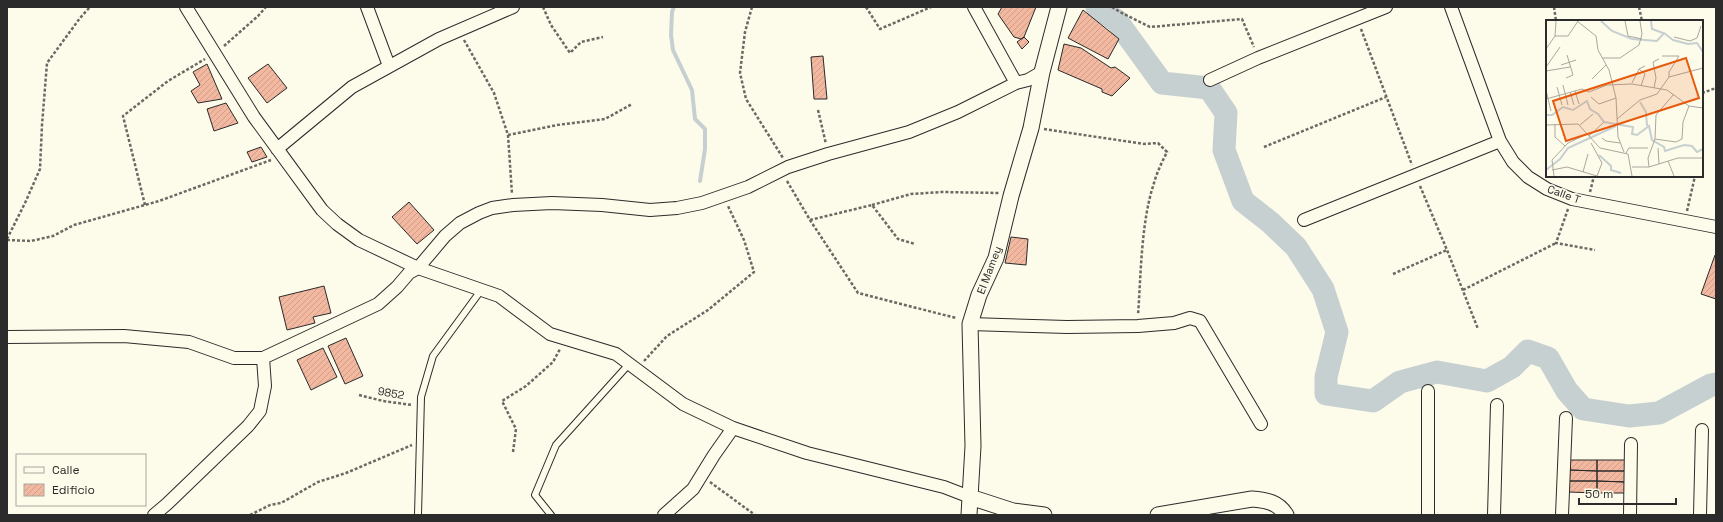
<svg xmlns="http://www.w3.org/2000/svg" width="1723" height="522" font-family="'Space Grotesk',sans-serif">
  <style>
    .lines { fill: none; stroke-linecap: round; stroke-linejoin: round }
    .stream { stroke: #c7d0d0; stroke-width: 4 }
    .river { stroke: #c7d0d0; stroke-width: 23 }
    .building { fill: url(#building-hatch); stroke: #2b2b2b }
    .service-casing { stroke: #2b2b2b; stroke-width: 8 }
    .minor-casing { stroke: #2b2b2b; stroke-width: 14 }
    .tertiary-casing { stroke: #2b2b2b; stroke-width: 17 }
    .path { stroke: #6a6964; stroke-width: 2.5; stroke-dasharray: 3 2; stroke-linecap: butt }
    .service { stroke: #fdfbea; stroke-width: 6 }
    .minor { stroke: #fdfbea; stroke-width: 12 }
    .tertiary { stroke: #fdfbea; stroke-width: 15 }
    .labels { text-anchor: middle; stroke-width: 3; stroke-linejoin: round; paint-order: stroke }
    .street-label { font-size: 11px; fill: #2b2b2b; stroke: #fdfbea }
    .inset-river { fill: none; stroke: #c7d0d0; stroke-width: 2 }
    .inset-road { fill: none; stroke: #a9a89e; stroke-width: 1 }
    .view { fill: #e8590c; fill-opacity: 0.15; stroke: #e8590c; stroke-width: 2 }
    .inset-edge { fill: none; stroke: #2b2b2b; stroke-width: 2 }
  </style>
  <defs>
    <pattern id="building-hatch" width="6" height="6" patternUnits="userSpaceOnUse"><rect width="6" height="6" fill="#f2b8a0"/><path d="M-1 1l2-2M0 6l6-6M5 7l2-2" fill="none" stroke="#d09e8a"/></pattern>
  </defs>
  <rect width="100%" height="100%" fill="#fdfbea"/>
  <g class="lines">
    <path class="stream" d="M674,7L672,12L671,35L673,50L692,90L695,119L705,129V149L700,181"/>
    <path class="river" d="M1097,7L1117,21L1162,83L1209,88L1226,113L1224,150L1243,201L1271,223L1296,247L1323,289L1337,332L1326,377V394L1373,401L1400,382L1437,372L1487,381L1512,367L1528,351L1548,358L1567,391L1583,409L1629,416L1659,413L1711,385L1716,384"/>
  </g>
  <path class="building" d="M1002,7H1036L1024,37L1021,39L1014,37L998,14Z
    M1083,10L1119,39L1108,59L1068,38Z
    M1024,37L1029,42L1022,49L1017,42Z
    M1064,44L1081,48L1111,68L1115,67L1130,78L1112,96L1102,92V89L1058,70Z
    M823,56L827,99H814L811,57Z
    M207,64L222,99L198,103L191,91L200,85L193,72Z
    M268,64L287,88L267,103L248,78Z
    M226,103L238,123L214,131L207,109Z
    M261,147L267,157L252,162L247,152Z
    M409,202L434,230L417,244L392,217Z
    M1011,237L1028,239L1026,265L1005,263Z
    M1715,255H1716V299L1701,294Z
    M324,286L331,313L313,317L315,323L287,330L279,297Z
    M346,338L363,376L345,384L328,346Z
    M323,348L337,377L311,390L297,360Z
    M1569,460H1597V471L1569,470Z
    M1597,460H1626V471H1597Z
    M1569,470L1597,471V481H1569Z
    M1597,471H1626V482L1597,481Z
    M1569,481H1597V493L1568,492Z
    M1597,481L1626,482V493H1597Z"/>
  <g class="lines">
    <defs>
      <path id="service" d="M418,515L421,397L433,356L482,289
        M551,515L535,495L556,445L630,363"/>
      <path id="minor" d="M186,7L254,117L322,210L337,224L359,240L418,268L499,296L550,334L616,354L683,404L733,428L807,453L944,487L970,497
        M367,7L389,66
        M974,7L1016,83
        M1451,7L1500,141L1513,162L1528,177L1547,189L1572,199L1716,227
        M1210,80L1258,58L1386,7
        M277,149L352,87L439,39L513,7
        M1304,220L1500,141
        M970,324L1067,327L1138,326L1174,323L1190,318L1200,321L1261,424
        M7,337L124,336L189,342L234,358H263L378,304L397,287L409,273L418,268L445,236L460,223L479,213L492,208L513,205L552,203L602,205L650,210L677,208L702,203L748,187L788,167L828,154L909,132L958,112L1016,83L1028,80L1042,72
        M154,515L167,504L248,426L260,411L265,386L263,358
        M664,515L693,489L714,455L733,428
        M1428,515V391
        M1494,515L1497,405
        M1562,515L1566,418
        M1630,515L1631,444
        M1700,515L1702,430"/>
      <path id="tertiary" d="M970,497L1013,511L1044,515
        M969,515L973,446L970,324L979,295L996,258L1011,196L1031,128L1042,72L1059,7
        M1158,515L1252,499C1266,500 1278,502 1286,515"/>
    </defs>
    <use href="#service" class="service-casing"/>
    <use href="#minor" class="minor-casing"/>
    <use href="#tertiary" class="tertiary-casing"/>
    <path class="path" d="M543,7L551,25L570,53L581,42L603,37
      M752,7L745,32L740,73L746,99L783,158
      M866,7L880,29L931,7
      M1112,7L1120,12L1150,27L1242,19L1254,47
      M1554,7L1556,21
      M1639,7L1642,21
      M1361,29L1412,165
      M464,40L494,93L508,135L512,194
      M224,46L258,16L266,7
      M1702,93L1716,88
      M818,110L826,144
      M1044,129L1144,144L1158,143L1167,152C1162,162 1157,172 1154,183C1141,222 1141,274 1138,315
      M508,135L557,125L605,119L632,104
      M1264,147L1386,97
      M787,181L810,220L858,293L956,318
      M1420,186L1447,250L1478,329
      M1590,192L1594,176
      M145,205L123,116L168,81L205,59
      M872,205L911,194L942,192L999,193
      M1568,209L1556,243L1595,250
      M1687,211L1695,176
      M810,220L872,205L898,239L915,244
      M7,239L25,203L40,169L42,125L47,63L80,18L90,7
      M7,240L31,241L53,236L74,225L159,201L271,160
      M1393,274L1447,250
      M1463,290L1556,243
      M644,361L667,336L708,310L754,272L744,240L728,206
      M359,395L383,401L412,405
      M513,452L516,429L502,401L526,386L553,362L560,349
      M710,482L755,515
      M250,515L270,505L281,503L318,482L346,473L412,445"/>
    <use href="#service" class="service"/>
    <use href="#minor" class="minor"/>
    <use href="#tertiary" class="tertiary"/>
  </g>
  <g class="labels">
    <g class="street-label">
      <text transform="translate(1564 194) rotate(20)" y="4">Calle T</text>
      <text transform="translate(989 270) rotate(-69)" y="4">El Mamey</text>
      <text transform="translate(391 393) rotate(10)" y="4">9852</text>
    </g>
  </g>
  <g transform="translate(1546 20)">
    <rect width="157" height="157" fill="#fdfbea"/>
    <path class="inset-river" d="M55,1L66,11L86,19L111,21L118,13L127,20L142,24L151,23L157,32M105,1L106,9L117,13M94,82L100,92L101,106M0,95H6L17,87L27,90L41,81L44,89L52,94L58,102L87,107L86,114L91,115L103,106L106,120L118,127L119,131L138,125L146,126L151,132L157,129M53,135L65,146V150L75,153M0,150L14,139L22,128L70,106"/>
    <path class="inset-road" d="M31,1L50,16L52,30L63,50L70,78L72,117L78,132M79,1L82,16L96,19M9,16H22L32,1M128,17L144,21L151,18L155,6M0,29L9,16L10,1M116,36H133M56,38H74L93,25L96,14L94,1M15,45L30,40M0,47L14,27M93,49L99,54L95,66M0,51L24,47M123,57V52L133,36M20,58L27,55L21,35M46,59L60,45M86,63L93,49L99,46M17,65L22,85M11,67L16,85M108,68L110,58L107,42L113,39M0,70L5,91M29,71L33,84M24,72L28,85M45,77L53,84L70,78M0,79L36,69L43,72L61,65L86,64L121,70L143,86L157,88M71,99L94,80L111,74L123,57L157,48M9,104V117M0,105L32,104L54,128L82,134L86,156M34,105L47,94M43,116L58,102M9,117L19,126M56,118L60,121L74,123M109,119L130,122L136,119L137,102L143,86M45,123L56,143L51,156M112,128L113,144M80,133L83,128H102M122,141L128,156M86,147H103L132,138H157M103,147L102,138L109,119L110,95L128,74M6,150L21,147L51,156M37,152L42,134M8,156L6,140L22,123L41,114"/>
    <path class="view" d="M140,38L153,78L20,121L7,81Z"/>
    <rect width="157" height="157" class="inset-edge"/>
  </g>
  <rect width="1723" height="522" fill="none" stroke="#2b2b2b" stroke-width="16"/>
  <rect x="16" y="454" width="130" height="52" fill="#fdfbea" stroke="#a9a89e"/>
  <rect x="24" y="467" width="20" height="6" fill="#fdfbea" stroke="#a9a89e"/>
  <text x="52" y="474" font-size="12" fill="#2b2b2b">Calle</text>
  <rect x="24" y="484" width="20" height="12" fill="url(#building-hatch)" stroke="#a9a89e"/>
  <text x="52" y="494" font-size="12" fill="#2b2b2b">Edificio</text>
  <path d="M1579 498v6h97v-6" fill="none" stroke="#2b2b2b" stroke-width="2"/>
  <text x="1585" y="498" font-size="12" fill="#2b2b2b" stroke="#fdfbea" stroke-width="3" paint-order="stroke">50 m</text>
</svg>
